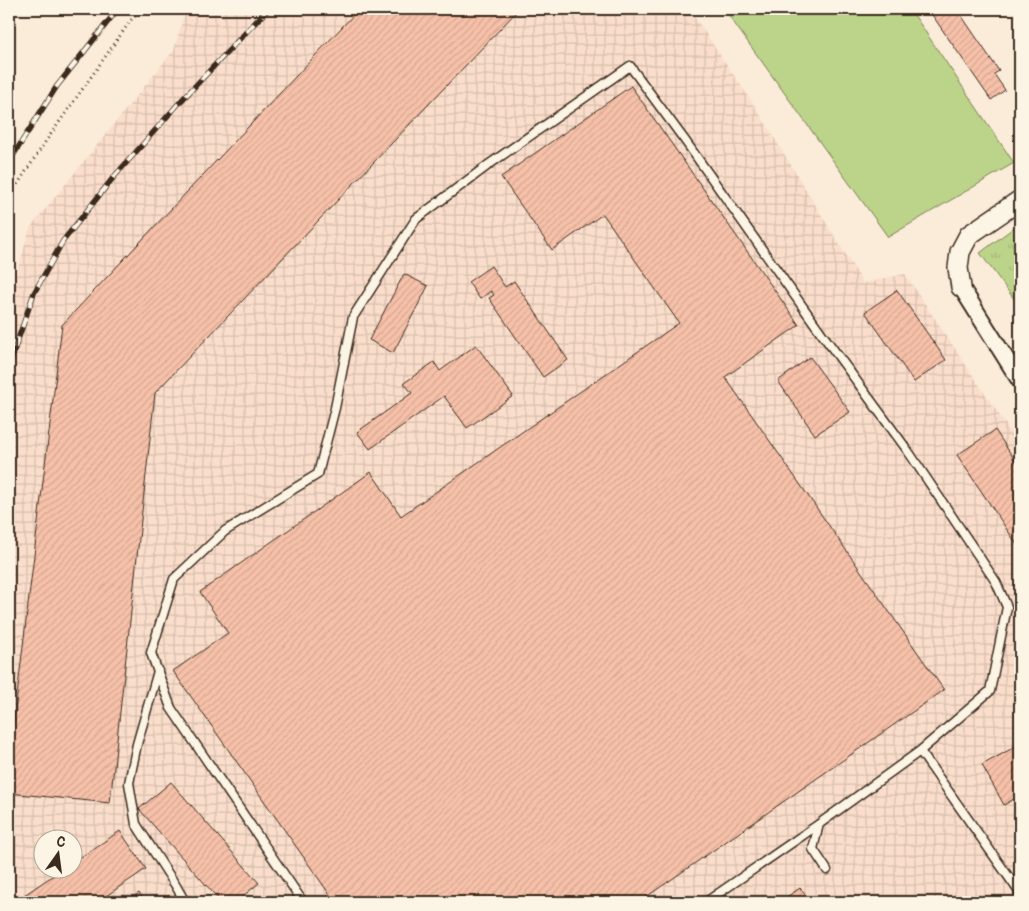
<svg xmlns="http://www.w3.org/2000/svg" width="1029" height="911" font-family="Pangolin,sans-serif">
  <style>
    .industrial { fill: url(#industrial-grid); fill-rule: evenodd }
    .grass { fill: #bcd48a; stroke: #7c7f54 }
    .park { fill: url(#park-tufts); stroke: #7c7f54 }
    .building { fill: url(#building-hatch); stroke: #3b2a1e }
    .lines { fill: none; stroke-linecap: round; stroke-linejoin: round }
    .service-casing { stroke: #3b2a1e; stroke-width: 11 }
    .minor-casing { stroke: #3b2a1e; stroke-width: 19 }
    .tertiary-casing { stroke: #3b2a1e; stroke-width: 22 }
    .path { stroke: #3b2a1e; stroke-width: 3; stroke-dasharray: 1 4; stroke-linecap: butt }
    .service { stroke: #fcf5e5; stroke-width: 8 }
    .minor { stroke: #fcf5e5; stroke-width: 15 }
    .tertiary { stroke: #fcf5e5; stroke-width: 19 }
    .rail-casing { stroke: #3b2a1e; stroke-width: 5.5 }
    .rail { stroke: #fcf5e5; stroke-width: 4; stroke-dasharray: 11; stroke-linecap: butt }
  </style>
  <defs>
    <pattern id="industrial-grid" width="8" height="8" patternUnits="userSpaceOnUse" patternTransform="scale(1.25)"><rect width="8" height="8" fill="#fadecb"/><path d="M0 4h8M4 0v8" fill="none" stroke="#d7bfae"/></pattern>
    <pattern id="park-tufts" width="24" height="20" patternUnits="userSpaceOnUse" patternTransform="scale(1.25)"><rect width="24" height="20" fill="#bcd48a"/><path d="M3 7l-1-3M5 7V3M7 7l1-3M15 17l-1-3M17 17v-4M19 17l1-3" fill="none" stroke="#a2b677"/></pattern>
    <pattern id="building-hatch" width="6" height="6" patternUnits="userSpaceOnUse" patternTransform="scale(1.25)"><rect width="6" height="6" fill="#f7c1a9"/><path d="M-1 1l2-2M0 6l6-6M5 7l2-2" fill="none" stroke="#d5a691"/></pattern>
  </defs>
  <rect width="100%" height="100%" fill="#fbebd9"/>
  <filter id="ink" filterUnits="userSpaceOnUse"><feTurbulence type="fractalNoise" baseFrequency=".02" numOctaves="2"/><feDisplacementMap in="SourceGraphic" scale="10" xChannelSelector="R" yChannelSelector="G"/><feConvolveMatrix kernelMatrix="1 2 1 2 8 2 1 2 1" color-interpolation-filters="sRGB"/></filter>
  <g filter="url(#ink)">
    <path class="industrial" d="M190,9H689L756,108L863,283L905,274L1020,446V902H9V299L30,228L174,50L183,18ZM42,838H72V868H42Z"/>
    <path class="grass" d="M724,9H910L1014,163L888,237Z"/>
    <path class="park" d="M1020,223V307L980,253Z"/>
    <path class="building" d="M359,9H519L155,393L110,803L9,793V761L62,325Z
      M928,9H957L999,71L994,74L1005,90L991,100Z
      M631,86L799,325L725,377L944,690L639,902H335L173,671L228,633L200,592L371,472L401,516L679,323L603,214L552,250L501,177Z
      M491,266L505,287L514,281L568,360L543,377L489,298L494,295L491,291L480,299L468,282Z
      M404,274L428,286L393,353L369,340Z
      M897,290L946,360L914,382L865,312Z
      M476,345L513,396L467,428L444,396L370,449L357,432L412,393L404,383L434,362L440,371Z
      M810,357L850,412L815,435L778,381Z
      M995,430L1020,468V549L957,455Z
      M1020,744V795L1004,805L982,765Z
      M171,782L259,883L236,902H221L139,809Z
      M120,831L146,869L97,902H14L64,868H72V863Z
      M800,888L811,902H779Z
      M139,893L145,902H126Z"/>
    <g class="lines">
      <defs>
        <path id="service" d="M158,671L137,744L129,783L136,824L176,886L185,902
          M920,751L1020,893
          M303,902L171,708L151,653L174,579L225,531L318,474L335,408L353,317L416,219L491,163L630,66L686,142L822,334L908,451L996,582L1007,607L990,691L920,751L819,824L813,849L827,870
          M706,902L819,824"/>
        <path id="minor" d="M961,287L1020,381"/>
        <path id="tertiary" d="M961,287L958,268L960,252L969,235L1020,200"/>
      </defs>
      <use href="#service" class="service-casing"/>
      <use href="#minor" class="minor-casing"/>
      <use href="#tertiary" class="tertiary-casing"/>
      <path class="path" d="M9,197L46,141L131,20L143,9"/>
      <use href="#service" class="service"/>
      <use href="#minor" class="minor"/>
      <use href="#tertiary" class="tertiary"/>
      <defs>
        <path id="rail" d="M9,162L57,86L118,9
          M9,369L14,351L34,293L63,241L113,178L180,102L268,9"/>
      </defs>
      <use href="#rail" class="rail-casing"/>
      <use href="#rail" class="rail"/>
    </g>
  </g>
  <rect width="1029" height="911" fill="none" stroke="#fcf5e5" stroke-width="30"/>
  <rect x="15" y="15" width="999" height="881" fill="none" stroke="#3b2a1e" stroke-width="2" filter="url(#ink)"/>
  <g transform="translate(58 854) rotate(14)"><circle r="24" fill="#fcf5e5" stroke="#afa495"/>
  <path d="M0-4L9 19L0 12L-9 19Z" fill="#3b2a1e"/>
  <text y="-8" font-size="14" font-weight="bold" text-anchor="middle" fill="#3b2a1e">С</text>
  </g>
</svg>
